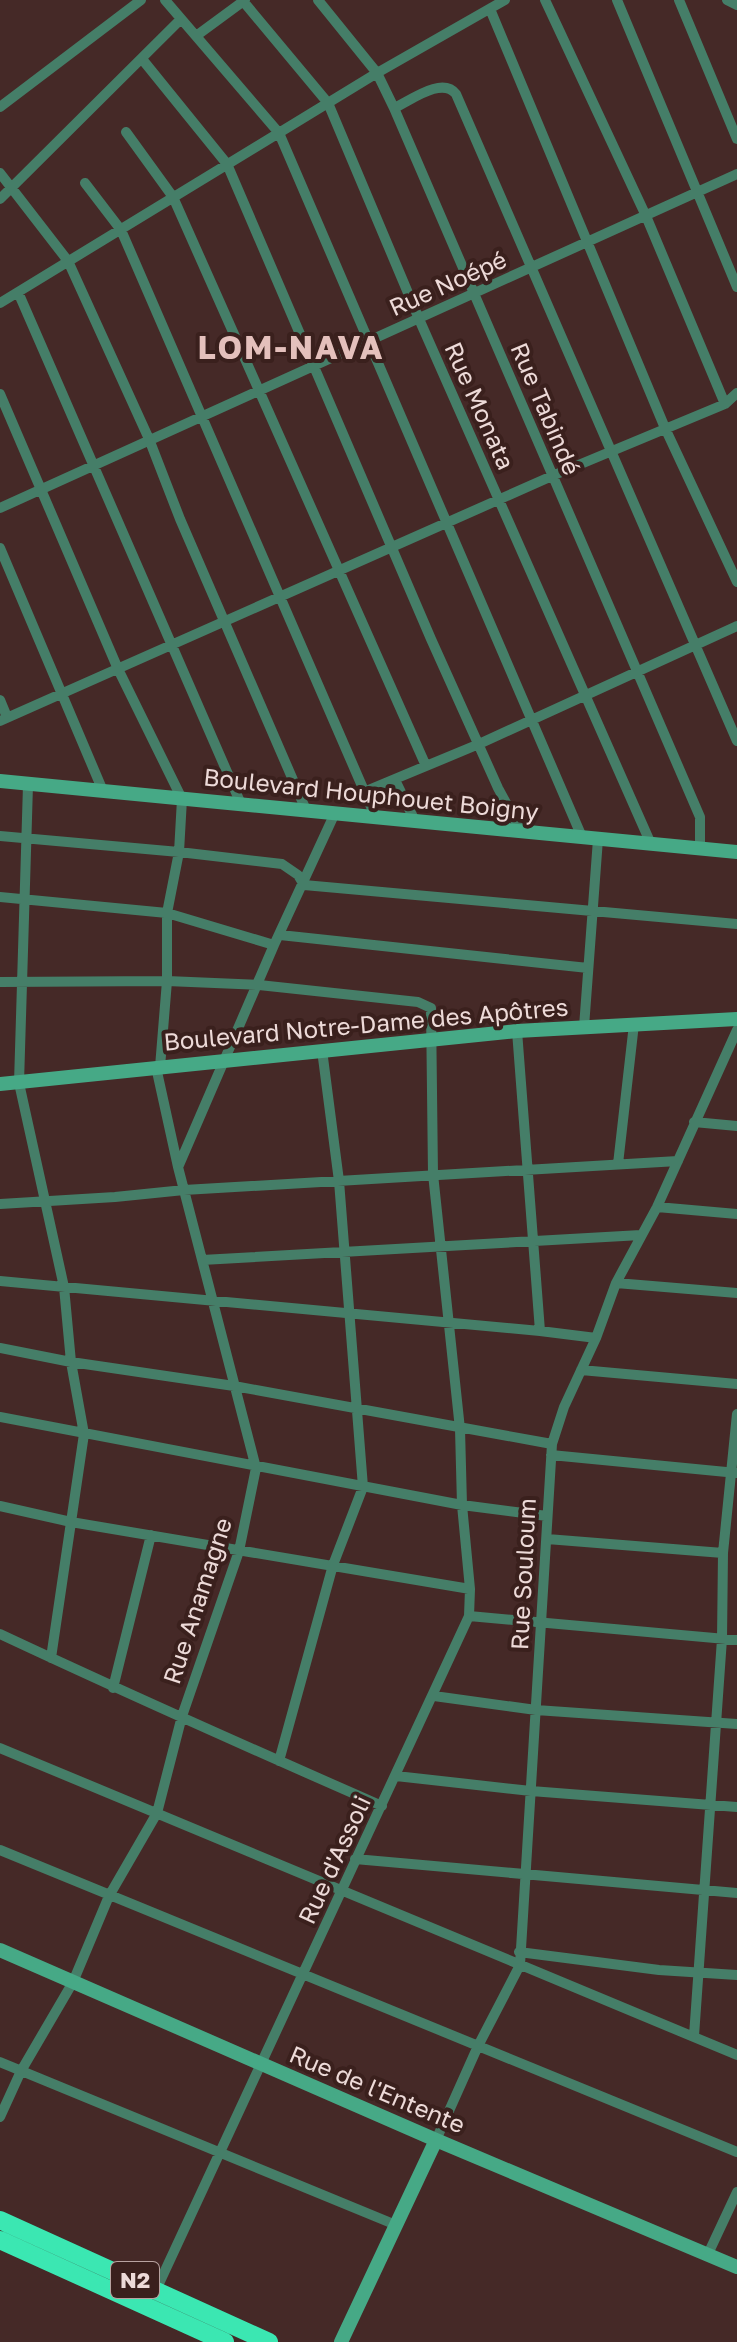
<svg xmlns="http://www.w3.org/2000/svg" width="737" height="2342" font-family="'Golos Text',sans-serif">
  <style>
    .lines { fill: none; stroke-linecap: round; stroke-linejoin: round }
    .street { stroke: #457e68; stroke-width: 10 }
    .secondary { stroke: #46a986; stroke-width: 14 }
    .highway { stroke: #3be7b2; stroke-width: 18 }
    .labels { text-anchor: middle; stroke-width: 8; stroke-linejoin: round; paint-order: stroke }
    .shield { fill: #3a201d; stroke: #b7a2a0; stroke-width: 2 }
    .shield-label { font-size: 22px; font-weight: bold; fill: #eddad8 }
    .street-label { font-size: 24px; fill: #eddad8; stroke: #3a201d }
    .district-label { font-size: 32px; font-weight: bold; letter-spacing: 2px; fill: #e4c0bc; stroke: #3a201d }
  </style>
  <rect width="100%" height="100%" fill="#452927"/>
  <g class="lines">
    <path class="street" d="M165,0L279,133L582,837
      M318,0L377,73L394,108L700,817V849
      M545,0L646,216L725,404
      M617,0L737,287
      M679,0L737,139
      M727,0L737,5
      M243,1L328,103L419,319L651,844
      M490,9L665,428L737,582
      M196,36L245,0
      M142,59L227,164L431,639L498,788L521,831
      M0,107L141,0
      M394,108C410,101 442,76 456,94L737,741
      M126,132L173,197L426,766
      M0,173L68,261L149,439L180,519L306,810
      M85,183L121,230L375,816
      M0,199L181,19
      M18,292L241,804
      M0,303L377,73L505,0
      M0,394L118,669L182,799L179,852L167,913V981L160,1067
      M0,508L737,174
      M0,548L103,791
      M0,700L7,717
      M0,721L552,476L725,404L737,393
      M395,780L415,821
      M28,785L19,1083L64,1287L71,1362L84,1434L51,1658
      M366,791L479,744L737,626
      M0,836L179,852L282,864L298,875L304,885L737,924
      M0,897L167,913L274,945
      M280,935L588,968
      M0,982L167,981L259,985L418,1002L431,1008L433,1174L460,1429L462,1505L470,1589L469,1616L156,2290
      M584,1027L598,839
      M517,1031L540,1331
      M694,1122L737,1126
      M618,1164L634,1024
      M179,1165L274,945L335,813
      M0,1204L115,1197L184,1190L678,1161
      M657,1207L737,1214
      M202,1260L641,1235
      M0,1281L540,1331L596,1338
      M616,1283L737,1293
      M0,1348L71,1362L234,1386L552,1444
      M581,1370L737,1384
      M0,1417L462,1505L547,1516
      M551,1455L737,1473
      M0,1506L71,1522L470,1589
      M547,1539L723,1553
      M469,1616L737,1640
      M0,1634C126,1693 254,1750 382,1806
      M113,1688L151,1535
      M434,1696L536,1710L737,1724
      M0,1748L737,2055
      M279,1761L333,1565L363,1487L339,1181L322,1050
      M396,1776L531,1791L737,1807
      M0,1850L737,2152
      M355,1859L737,1893
      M519,1952L659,1970L737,1975
      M694,2036L722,1639L723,1553L737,1414
      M0,2062L396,2225
      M0,2117L21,2071L73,1982L109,1896L157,1813L182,1716L239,1551L256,1468L178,1167L156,1067
      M436,2140L478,2046L520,1965L552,1444L564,1407L596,1338L616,1283L657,1207L737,1030
      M708,2254L737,2192"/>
    <path class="secondary" d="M0,781L737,852
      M0,1084L517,1031L737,1019
      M0,1950L436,2140L737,2267
      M341,2342L436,2140"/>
    <path class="highway" d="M0,2220L269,2342
      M0,2240L225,2342"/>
  </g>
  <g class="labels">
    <rect class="shield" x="111" y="2262" width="48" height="36" rx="6"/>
    <g class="shield-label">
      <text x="135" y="2288">N2</text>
    </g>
    <g class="street-label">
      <text transform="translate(448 284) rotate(-24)" y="8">Rue Noépé</text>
      <text transform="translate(479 406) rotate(66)" y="8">Rue Monata</text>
      <text transform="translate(545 409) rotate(67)" y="8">Rue Tabindé</text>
      <text transform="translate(371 795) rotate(6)" y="8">Boulevard Houphouet Boigny</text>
      <text transform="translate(366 1025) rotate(-5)" y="8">Boulevard Notre-Dame des Apôtres</text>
      <text transform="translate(524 1574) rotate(-87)" y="8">Rue Souloum</text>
      <text transform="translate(198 1601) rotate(-72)" y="8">Rue Anamagne</text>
      <text transform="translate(335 1860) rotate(-65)" y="8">Rue d'Assoli</text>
      <text transform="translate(377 2090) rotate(23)" y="8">Rue de l'Entente</text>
    </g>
    <g class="district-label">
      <text x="291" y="359">LOM-NAVA</text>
    </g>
  </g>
</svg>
